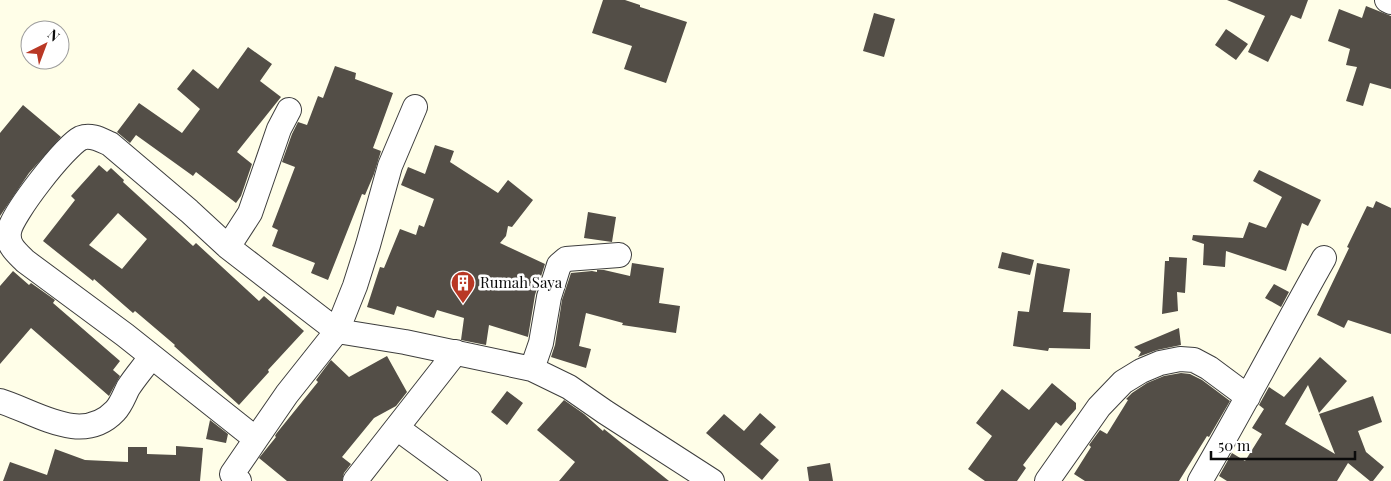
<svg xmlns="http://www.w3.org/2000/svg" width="1391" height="481" font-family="'Playfair Display',serif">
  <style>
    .building { fill: #534e47; fill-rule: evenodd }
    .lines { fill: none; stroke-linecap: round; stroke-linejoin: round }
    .minor-casing { stroke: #3e3e3e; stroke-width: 26 }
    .minor { stroke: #fff; stroke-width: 24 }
    .labels { text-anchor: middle; stroke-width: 5; stroke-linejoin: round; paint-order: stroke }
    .poi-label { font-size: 15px; fill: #0b0b0b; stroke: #fff; text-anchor: start }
  </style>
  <rect width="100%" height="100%" fill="#fffee8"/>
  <path class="building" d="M603,0H625L640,5V7L687,22L666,83L624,69L632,46L592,33Z
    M1227,0H1308L1301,19L1291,15L1268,62L1248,52L1265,16Z
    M1366,6L1391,16V89L1370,83L1363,106L1346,101L1357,67L1346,65L1350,49L1328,41L1339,9L1362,18Z
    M874,13L895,19L884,57L863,51Z
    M1226,29L1248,44L1236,60L1215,45Z
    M248,47L272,64L260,81L281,97L237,152L252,164L241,196L236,203L196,172L193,176L136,135L130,143L117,132L139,103L182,133L200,109L177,89L193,69L218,89Z
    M335,66L356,73L355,79L393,93L373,148L381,151L374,174L365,195L362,194L328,280L311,273L315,263L272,246L278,230L272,227L295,167L282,162L292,134L298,122L307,125L318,96L323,98Z
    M23,105L61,137L29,173L0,216V133Z
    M435,145L454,151L450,162L498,193L508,180L533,200L512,227L508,226L506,236L500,243L545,264L535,295L528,337L489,325L486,345L461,340L464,318L437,310L434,318L397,306L394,315L367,307L380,267L384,268L400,229L416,235L419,225L424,227L434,199L401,185L408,167L425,174Z
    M99,165L107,172L111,168L124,180L123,182L193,246L196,243L259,301L264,296L304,331L268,370L269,372L239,405L174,346L175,345L135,311L133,313L94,279L93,281L43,241L75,200L71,196ZM118,213L147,239L122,269L89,245Z
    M1259,170L1321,200L1308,226L1302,223L1286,271L1226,251L1225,267L1203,265L1204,244L1192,240L1193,235L1243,238L1249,222L1266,228L1282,197L1253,181Z
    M1376,201L1391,208V334L1348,320L1344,328L1317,315L1349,248L1347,247L1367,206L1373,208Z
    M588,212L616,217L612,242L584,238Z
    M1002,252L1034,260L1030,275L998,268Z
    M1169,257L1187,258L1185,293L1177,292L1178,311L1162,314L1165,261H1169Z
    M632,263L664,268L659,303L680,306L676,333L622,325L623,323L586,313L579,346L591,349L586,368L551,357L555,345L562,300L571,273L592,271L597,272V270H604L630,276Z
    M1037,263L1070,269L1063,312L1091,313L1090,349L1049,348L1048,351L1013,346L1018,311L1029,312Z
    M13,271L29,285L31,283L55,300L53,303L120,361L113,370L120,376L109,396L31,328L0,364V286Z
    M1274,284L1289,292L1281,307L1265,298Z
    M1179,328L1181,345L1157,350L1138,357L1141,352L1134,347Z
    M387,356L407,392L396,406L374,418L342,457L351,464L344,473L342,481H287L259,458L276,437L275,436L276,434L318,382L316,380L331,360L349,377Z
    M1320,357L1347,381L1319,413L1308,385L1285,424L1335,454L1319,414L1373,396L1382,422L1358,431L1366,452L1384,467L1373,481H1370L1348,463L1337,481H1227L1219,476L1232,453L1245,461L1262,434L1252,428L1264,409L1259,405L1269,387L1284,397Z
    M1181,373L1190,374L1202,380L1230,401L1209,437L1207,436L1179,481H1085L1074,474L1091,447L1089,445L1100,430L1107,434L1128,400L1126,399L1132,393L1147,383L1164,376Z
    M1052,383L1076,403V409L1061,426L1056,422L1023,465L1026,468L1017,481H985L968,469L992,436L976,423L1002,389L1029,410Z
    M507,391L523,403L507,425L491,412Z
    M564,400L584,414L603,431L604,429L669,481H559L575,462L537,430Z
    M760,413L776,427L760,444L779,460L762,480L706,433L724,414L744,431Z
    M210,420L228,434L226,443L206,439Z
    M176,446L203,448L200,481H3L10,462L47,475L55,449L85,460L128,462V447H147V454L176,455Z
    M830,463L833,481H809L807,467Z"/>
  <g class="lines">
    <defs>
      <path id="minor" d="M1387,0L1391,2
        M228,247L250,213L279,129L289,110
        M532,369L541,343L549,297L559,265L566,259L619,255
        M0,401C36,412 82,446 115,411C121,405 124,396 128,388C135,377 144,367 151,357
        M397,428L469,481
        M256,439L287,394L337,331L355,286L368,245L390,166L415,107
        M239,481L232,474L256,439L125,335L25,261C16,252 7,245 9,232C11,215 65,146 81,138C91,134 101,140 110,144L189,211L228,247L337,331L405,342L532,369L569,387L605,412L712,481
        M355,481L456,352
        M1047,481L1099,407L1123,382L1141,371L1160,363L1180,359L1194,360L1209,368L1248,397
        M1200,481C1243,408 1282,332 1324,258"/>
    </defs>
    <use href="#minor" class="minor-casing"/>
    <use href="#minor" class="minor"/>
  </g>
  <defs>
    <symbol id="building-pin" viewBox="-11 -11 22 30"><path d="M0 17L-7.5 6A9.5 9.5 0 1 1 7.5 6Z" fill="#b93825" stroke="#fff"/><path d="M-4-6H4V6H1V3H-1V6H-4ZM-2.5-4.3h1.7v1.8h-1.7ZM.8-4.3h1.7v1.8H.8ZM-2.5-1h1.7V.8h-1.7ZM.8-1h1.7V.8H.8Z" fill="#fff"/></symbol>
  </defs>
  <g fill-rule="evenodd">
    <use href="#building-pin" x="449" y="269" width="28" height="38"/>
  </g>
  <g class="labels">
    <g class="poi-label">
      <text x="480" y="288">Rumah Saya</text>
    </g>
  </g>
  <g transform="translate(45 45) rotate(42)"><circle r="24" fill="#ffffff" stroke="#9d9d9d"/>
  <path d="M0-4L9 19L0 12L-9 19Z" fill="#b93825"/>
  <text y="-8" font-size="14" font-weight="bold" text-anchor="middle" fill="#0b0b0b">N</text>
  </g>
  <path d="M1211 451v8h144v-8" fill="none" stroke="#0b0b0b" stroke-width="2.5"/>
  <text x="1218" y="451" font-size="15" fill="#0b0b0b" stroke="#ffffff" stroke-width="4" paint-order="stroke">50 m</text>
</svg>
